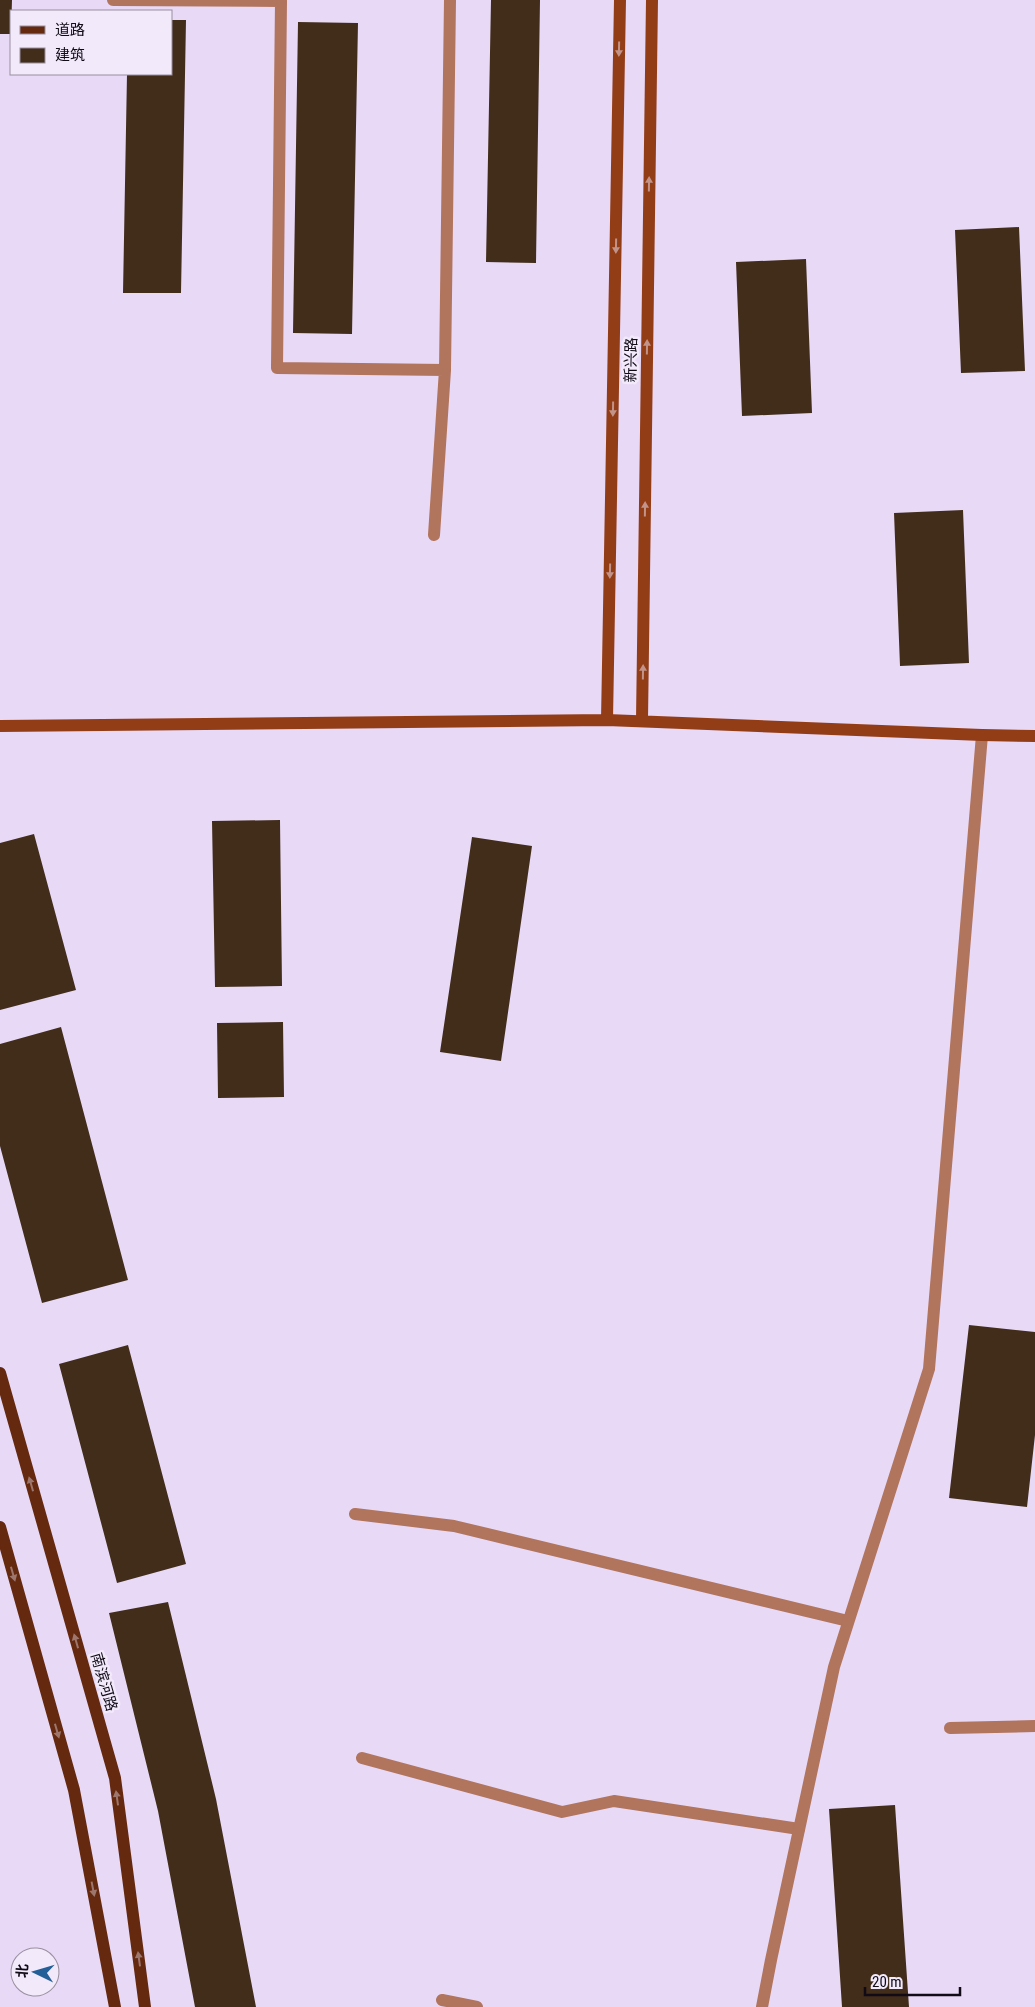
<svg xmlns="http://www.w3.org/2000/svg" width="1035" height="2007" font-family="'Roboto Condensed','Noto Sans SC',sans-serif">
  <style>
    .building { fill: #422d1b }
    .lines { fill: none; stroke-linecap: round; stroke-linejoin: round }
    .service { stroke: #b1745d; stroke-width: 12 }
    .minor { stroke: #b1745d; stroke-width: 12 }
    .secondary { stroke: #933d17; stroke-width: 12 }
    .primary { stroke: #65290f; stroke-width: 12 }
    .oneway { fill: #c29389 }
    .oneway2 { fill: #9d766d }
    .labels { text-anchor: middle; stroke-width: 5; stroke-linejoin: round; paint-order: stroke }
    .street-label { font-size: 15px; fill: #100b15; stroke: #f2e9fb }
  </style>
  <rect width="100%" height="100%" fill="#e8d9f7"/>
  <path class="building" d="M0,0H12L11,34H0Z
    M491,0H540L536,263L486,262Z
    M171,20H186L181,293H123L127,74H171Z
    M298,22L358,23L352,334L293,333Z
    M1019,227L1025,371L961,373L955,230Z
    M806,259L812,413L742,416L736,262Z
    M963,510L969,663L900,666L894,513Z
    M280,820L282,986L215,987L212,821Z
    M34,834L76,990L0,1010V843Z
    M472,837L532,846L501,1061L440,1052Z
    M283,1022L284,1097L218,1098L217,1023Z
    M61,1027L128,1280L42,1303L0,1146V1044Z
    M969,1325L1035,1332V1435L1027,1507L949,1498Z
    M128,1345L186,1564L117,1583L59,1364Z
    M168,1602L216,1799L256,2007H195L158,1811L109,1613Z
    M895,1805L909,2007H842L829,1809Z"/>
  <g class="lines">
    <path class="service" d="M355,1514L454,1526L848,1621
      M950,1728L1035,1726
      M362,1758L562,1812L614,1801L799,1829
      M442,2000L477,2007"/>
    <path class="minor" d="M113,0L281,1L277,368L445,370
      M434,535L445,370L450,0
      M762,2007L771,1960L834,1667L929,1369L982,735"/>
    <path class="secondary" d="M607,720L620,0
      M642,720L652,0
      M0,726L607,720L982,735L1035,736"/>
    <path class="primary" d="M0,1373L115,1778L145,2007
      M0,1527L74,1790L115,2007"/>
  </g>
  <defs><path id="oneway-solid" d="M-6-.8H1V-3.2L6.5 0L1 3.2V.8H-6Z" transform="scale(1.25)"/></defs>
  <g class="oneway">
    <use href="#oneway-solid" transform="translate(619 49) rotate(91)"/>
    <use href="#oneway-solid" transform="translate(649 184) rotate(-89)"/>
    <use href="#oneway-solid" transform="translate(616 246) rotate(91)"/>
    <use href="#oneway-solid" transform="translate(647 347) rotate(-89)"/>
    <use href="#oneway-solid" transform="translate(613 409) rotate(91)"/>
    <use href="#oneway-solid" transform="translate(645 509) rotate(-89)"/>
    <use href="#oneway-solid" transform="translate(610 571) rotate(91)"/>
    <use href="#oneway-solid" transform="translate(643 672) rotate(-89)"/>
  </g>
  <g class="oneway2">
    <use href="#oneway-solid" transform="translate(31 1484) rotate(-106)"/>
    <use href="#oneway-solid" transform="translate(13 1574) rotate(74)"/>
    <use href="#oneway-solid" transform="translate(76 1641) rotate(-106)"/>
    <use href="#oneway-solid" transform="translate(57 1731) rotate(74)"/>
    <use href="#oneway-solid" transform="translate(117 1798) rotate(-98)"/>
    <use href="#oneway-solid" transform="translate(93 1889) rotate(79)"/>
    <use href="#oneway-solid" transform="translate(139 1959) rotate(-98)"/>
  </g>
  <g class="labels">
    <g class="street-label">
      <text transform="translate(631 360) rotate(-89)" y="5">新兴路</text>
      <text transform="translate(104 1682) rotate(74)" y="5">南滨河路</text>
    </g>
  </g>
  <rect x="10" y="10" width="162" height="65" fill="#f2e9fb" stroke="#98909f"/>
  <rect x="20" y="26" width="25" height="8" fill="#65290f" stroke="#98909f"/>
  <text x="55" y="35" font-size="15" fill="#100b15">道路</text>
  <rect x="20" y="48" width="25" height="15" fill="#422d1b" stroke="#98909f"/>
  <text x="55" y="60" font-size="15" fill="#100b15">建筑</text>
  <g transform="translate(35 1972) rotate(275)"><circle r="24" fill="#f2e9fb" stroke="#98909f"/>
  <path d="M0-4L9 19L0 12L-9 19Z" fill="#246097"/>
  <text y="-8" font-size="14" font-weight="bold" text-anchor="middle" fill="#100b15">北</text>
  </g>
  <path d="M865 1987v8h95v-8" fill="none" stroke="#100b15" stroke-width="2.5"/>
  <text x="872" y="1987" font-size="15" fill="#100b15" stroke="#f2e9fb" stroke-width="4" paint-order="stroke">20 m</text>
</svg>
